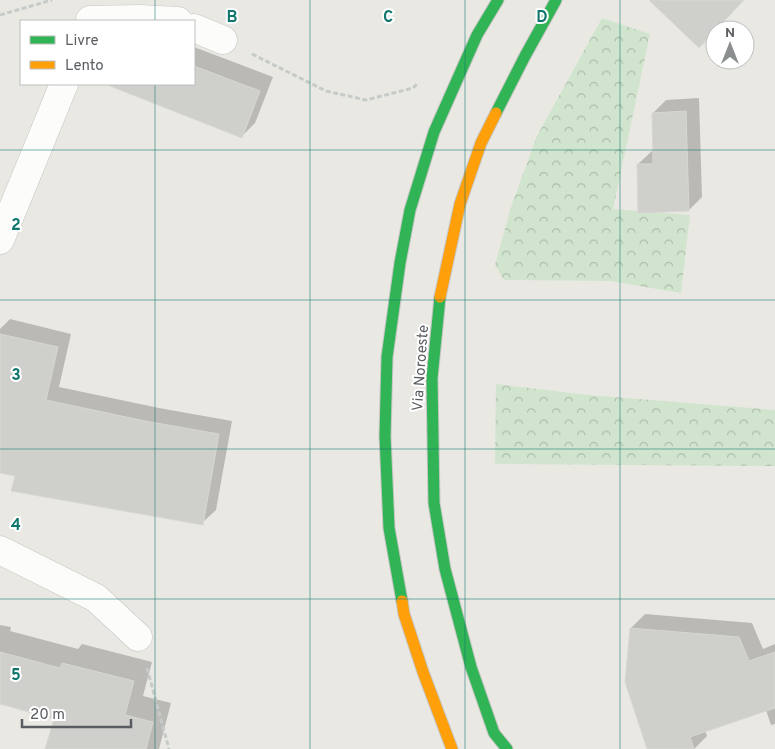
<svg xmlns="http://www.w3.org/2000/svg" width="775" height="749" font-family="Overpass,sans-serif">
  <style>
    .forest { fill: url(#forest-crowns) }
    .shadow { fill: #0003 }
    .building { fill: #cfcfcc; stroke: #d8d7d2 }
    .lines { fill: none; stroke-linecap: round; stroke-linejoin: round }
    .street-casing { stroke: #c6c6c5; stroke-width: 29 }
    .fast-casing { stroke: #c5c5c3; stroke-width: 13 }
    .slow-casing { stroke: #c5c5c3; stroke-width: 13 }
    .path { stroke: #c6cbc9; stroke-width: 3; stroke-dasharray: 5 2.5; stroke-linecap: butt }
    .street { stroke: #fcfcfb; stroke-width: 28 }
    .fast { stroke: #30b455; stroke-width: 11 }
    .slow { stroke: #ff9f0a; stroke-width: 11 }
    .grid { fill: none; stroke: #0f766e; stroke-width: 1; stroke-opacity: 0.55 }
    .labels { text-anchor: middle; stroke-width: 4; stroke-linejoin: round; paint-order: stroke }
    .street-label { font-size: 15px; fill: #595d61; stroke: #fff }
    .grid-label { font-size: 16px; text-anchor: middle; font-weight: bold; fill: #0f766e; stroke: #fff; stroke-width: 4; stroke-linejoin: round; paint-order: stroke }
  </style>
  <defs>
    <pattern id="forest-crowns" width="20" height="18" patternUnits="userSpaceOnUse" patternTransform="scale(1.25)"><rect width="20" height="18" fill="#d1e5ce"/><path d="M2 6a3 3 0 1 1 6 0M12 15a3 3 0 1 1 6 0" fill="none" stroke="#adbdab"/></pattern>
  </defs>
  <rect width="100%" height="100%" fill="#e9e8e3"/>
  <path class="forest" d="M602,18L650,34L613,209L690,215L681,293L610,281L504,280L495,265L511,207L537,136Z
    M496,384L588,395L775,410V466L495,464Z"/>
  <path class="shadow" d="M194,47L273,77L255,123L242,136L151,101L158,84H194Z
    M699,98L702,197L689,210L638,164L652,151H654L653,113L666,100Z
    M10,319L71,334L59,387L159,408L232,421L216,510L202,523L17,475L0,472V329Z
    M645,614L752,623L763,649L775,644V724L771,725L766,710L705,730L707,736L694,749H649L627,682L631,628Z
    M0,625L11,627L10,631L78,649L82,644L152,662L143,696L171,703L159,749H57L55,718L0,703Z"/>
  <path class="building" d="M649,0H744L699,48Z
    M194,66L260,91L242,138L110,86V84H194Z
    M686,111L689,211L638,213L637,164H653L652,113Z
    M0,334L58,347L46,400L145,421L219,434L203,525L11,491L15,476L0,473Z
    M630,628L739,637L749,661L775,652V708L690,737L694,749H647L625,682Z
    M0,652L60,668L62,663L134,681L125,715L153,722L146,749H45L54,719L0,704Z"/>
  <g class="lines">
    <defs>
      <path id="street" d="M90,20L140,19L178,21
        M194,28L223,40
        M0,240L64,84
        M0,550L96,598L138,637"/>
      <path id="fast" d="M496,113L525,56L556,0
        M440,297L432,378L434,503L445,569L471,667L494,733L507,749
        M402,601L389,528L385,436L387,357L400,263L410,210L434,132L477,35L498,0"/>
      <path id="slow" d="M440,297L460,204L481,143L496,113
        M402,601L404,614L423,672L452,749"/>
    </defs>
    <use href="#street" class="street-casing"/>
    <use href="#fast" class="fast-casing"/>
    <use href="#slow" class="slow-casing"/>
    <path class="path" d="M0,15L52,0
      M252,54L326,91L366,100L413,88L418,83
      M147,668L169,749"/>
    <use href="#street" class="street"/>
    <use href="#fast" class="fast"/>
    <use href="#slow" class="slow"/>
  </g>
  <path class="grid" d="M155,0V21M310,0V749M465,0V749M620,0V749M155,84V749M0,150H775M0,300H775M0,449H775M0,599H775"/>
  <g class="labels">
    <g class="street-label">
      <text transform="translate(420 368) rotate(-86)" y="5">Via Noroeste</text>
    </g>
  </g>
  <g class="grid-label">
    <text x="232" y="22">B</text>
    <text x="388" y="22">C</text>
    <text x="542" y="22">D</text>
    <text x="16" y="230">2</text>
    <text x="16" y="380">3</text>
    <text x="16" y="530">4</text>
    <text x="16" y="680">5</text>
  </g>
  <rect x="20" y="20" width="175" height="65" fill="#ffffff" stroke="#bdbec0"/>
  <rect x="30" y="36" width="25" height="8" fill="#30b455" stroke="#bdbec0"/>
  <text x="65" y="45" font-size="15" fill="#595d61">Livre</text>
  <rect x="30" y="61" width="25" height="8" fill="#ff9f0a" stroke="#bdbec0"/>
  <text x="65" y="70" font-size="15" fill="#595d61">Lento</text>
  <g transform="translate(730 45)"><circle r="24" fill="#ffffff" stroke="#bdbec0"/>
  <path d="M0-4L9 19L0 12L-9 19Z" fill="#8b8e8e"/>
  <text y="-8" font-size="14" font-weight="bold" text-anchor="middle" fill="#595d61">N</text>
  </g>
  <path d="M22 719v8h109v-8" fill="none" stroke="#595d61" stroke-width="2.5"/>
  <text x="30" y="719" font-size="15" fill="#595d61" stroke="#ffffff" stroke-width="4" paint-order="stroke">20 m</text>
</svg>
